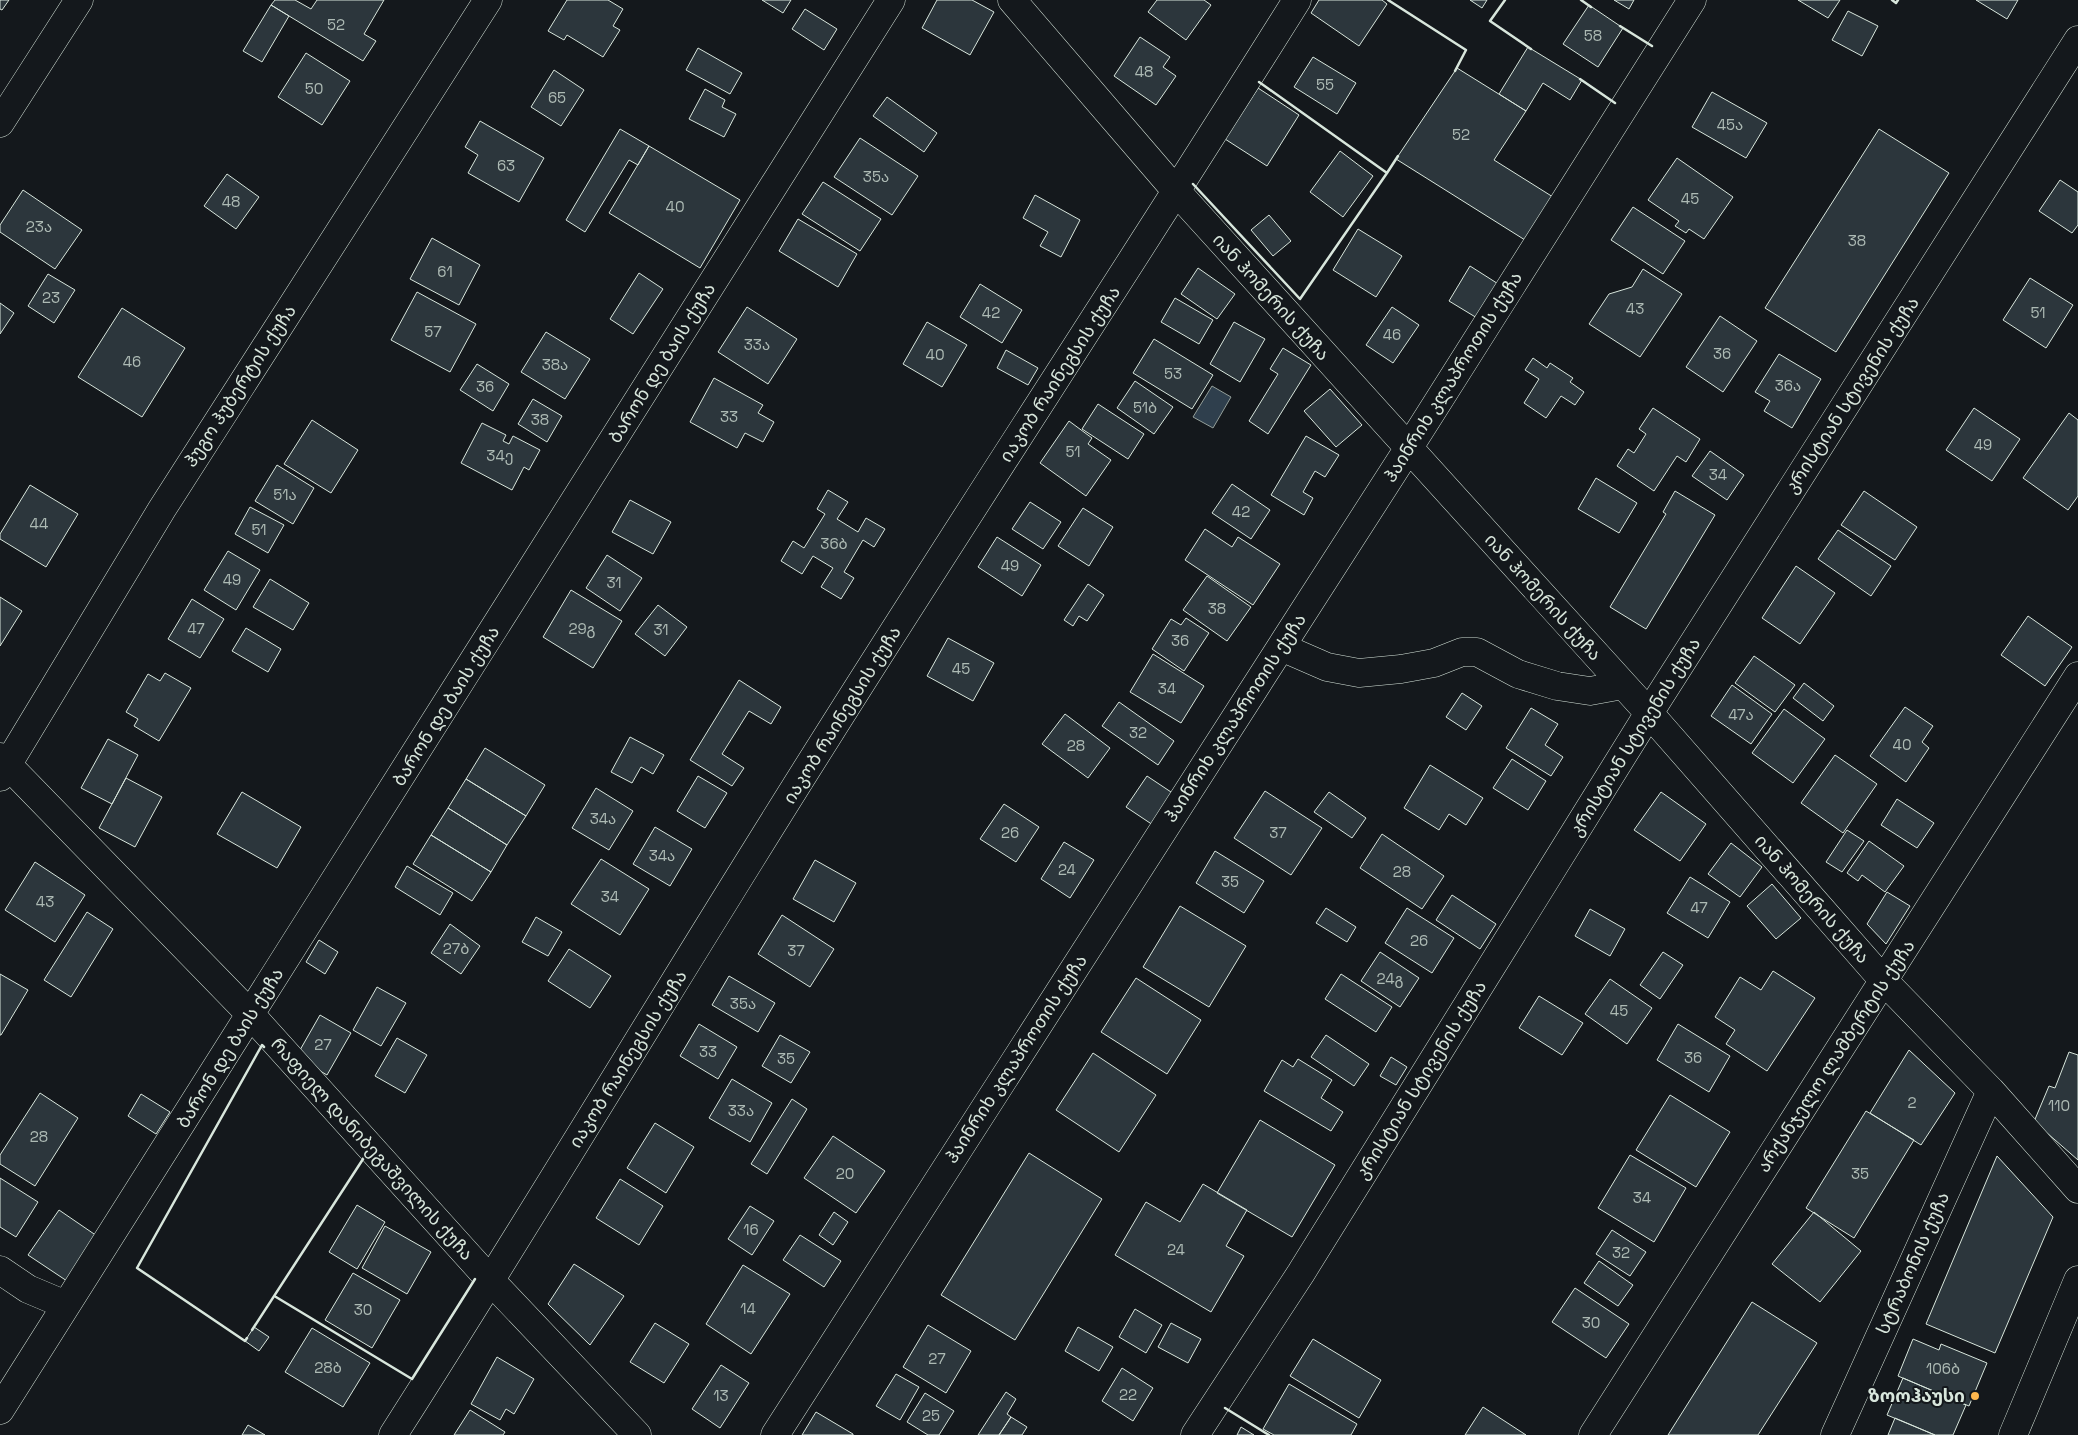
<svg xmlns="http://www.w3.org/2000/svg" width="2078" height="1435" font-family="'Space Grotesk','Noto Sans Georgian',sans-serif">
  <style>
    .water { fill: #2f3f4d; stroke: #939e99 }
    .building { fill: #2c363c; stroke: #d8e6dc }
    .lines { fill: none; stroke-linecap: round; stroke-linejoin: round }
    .minor-casing { stroke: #d8e6dc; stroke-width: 29 }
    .minor { stroke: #14181c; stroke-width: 28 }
    .wall { stroke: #d8e6dc; stroke-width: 2.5 }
    .poi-dot { fill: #ffb74d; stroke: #14181c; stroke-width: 2 }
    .labels { text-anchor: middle; stroke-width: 4; stroke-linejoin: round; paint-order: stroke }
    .number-label { font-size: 15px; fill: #adbab4 }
    .street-label { font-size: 18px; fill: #d8e6dc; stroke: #14181c }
    .poi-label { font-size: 18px; font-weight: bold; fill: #d8e6dc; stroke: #14181c; text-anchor: end }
  </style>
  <rect width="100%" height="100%" fill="#14181c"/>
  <path class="water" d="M1212,386L1231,397L1213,428L1193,417Z"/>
  <path class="building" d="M0,0H9L2,10L0,9Z
    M275,0H295L311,9L317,0H384L364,34L376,41L363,61L271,5Z
    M567,0H608L623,9L613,26L620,30L603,57L567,35L564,40L548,31Z
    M762,0H791L783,13Z
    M937,0H972L994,12L970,55L922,28Z
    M1157,0H1204L1211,5L1186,40L1148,12Z
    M1319,0H1382L1387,4L1359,46L1311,13Z
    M1470,0H1487L1482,8Z
    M1614,0H1634L1629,9Z
    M1798,0H1840L1828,18Z
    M1976,0H2018L2007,19Z
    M271,5L289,16L262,62L243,51Z
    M1589,5L1623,28L1598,67L1563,44Z
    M805,9L837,29L824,50L792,29Z
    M1848,11L1878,26L1862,56L1832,40Z
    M1140,37L1170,57L1163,67L1176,76L1156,105L1114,76Z
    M1528,47L1582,80L1570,100L1543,83L1526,111L1499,94Z
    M698,48L742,73L730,94L686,70Z
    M306,53L350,81L322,125L278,97Z
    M1313,57L1356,83L1337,114L1294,87Z
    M1457,68L1526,111L1494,160L1553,197L1525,240L1396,159Z
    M554,70L584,90L561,126L531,107Z
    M1258,88L1299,115L1267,166L1225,139Z
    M705,89L725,100L722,107L736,114L724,137L689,119Z
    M1712,92L1767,123L1746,158L1692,127Z
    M887,97L937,133L924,152L873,116Z
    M480,121L544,158L519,202L468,173L478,155L465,147Z
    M620,129L649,146L638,165L629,160L585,232L566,220Z
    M1879,129L1949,173L1836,352L1765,308Z
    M860,138L918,176L892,215L834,177Z
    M649,146L740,200L700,268L609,213Z
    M1340,151L1373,176L1343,217L1310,192Z
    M1677,158L1733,197L1704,239L1689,229L1686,233L1675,226L1679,221L1648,200Z
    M227,174L259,197L236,229L204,206Z
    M2060,180L2078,192V225L2072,233L2039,211Z
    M823,182L881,219L860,251L802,214Z
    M23,190L82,230L55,269L0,232V225Z
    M1035,195L1080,220L1061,257L1040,246L1048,232L1023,218Z
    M1633,207L1685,241L1663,274L1611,240Z
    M1269,215L1291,241L1273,256L1251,230Z
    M798,219L857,254L838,287L779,251Z
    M1358,229L1402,256L1376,297L1333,270Z
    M432,238L480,265L459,305L410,279Z
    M1470,266L1503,287L1482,321L1449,301Z
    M1198,268L1235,294L1217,319L1181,294Z
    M1643,269L1682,294L1640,357L1589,324L1609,294L1632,287Z
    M639,273L663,289L633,334L610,319Z
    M48,274L75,290L54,323L28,306Z
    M2030,278L2073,305L2046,348L2003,320Z
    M980,284L1022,310L1002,343L960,317Z
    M417,292L476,324L450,372L391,340Z
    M1175,298L1213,320L1199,344L1161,322Z
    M0,303L14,313L0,334Z
    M747,307L797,339L768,384L718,352Z
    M1392,307L1419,325L1393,363L1366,345Z
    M122,308L185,348L142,417L78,377Z
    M1720,316L1757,341L1723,392L1686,367Z
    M927,322L967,345L942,387L903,364Z
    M1234,322L1265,339L1240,382L1210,364Z
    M546,332L590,359L565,399L521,372Z
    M1154,339L1213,375L1192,409L1133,373Z
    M1283,348L1311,365L1268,434L1249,421L1278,374L1270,369Z
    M1006,350L1038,368L1028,385L997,368Z
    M1779,354L1821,379L1792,428L1764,411L1770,401L1755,392Z
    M1533,358L1547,368L1550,363L1573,378L1570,382L1584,392L1575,405L1561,396L1546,418L1524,403L1539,379L1525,370Z
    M477,364L509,384L493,411L460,390Z
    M714,378L763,405L758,413L774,422L763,442L745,433L737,448L690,422Z
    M1135,381L1173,407L1154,434L1117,408Z
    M1330,389L1362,425L1336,447L1304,411Z
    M533,399L562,416L547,442L518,424Z
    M1098,404L1144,434L1128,459L1082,429Z
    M1653,408L1700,439L1686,462L1677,456L1654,491L1617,466L1628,449L1634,453L1646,434L1639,429Z
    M1974,408L2020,439L1992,481L1946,450Z
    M2069,413L2078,420V496L2068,510L2023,478Z
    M312,420L358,450L331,493L284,464Z
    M1069,421L1092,438L1088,444L1111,460L1086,496L1040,463Z
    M482,423L506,435L503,441L509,444L513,436L540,450L529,470L524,467L512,490L461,463Z
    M1306,436L1339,455L1325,477L1315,471L1303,492L1313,498L1304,515L1271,495Z
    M1710,451L1744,475L1727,500L1692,476Z
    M277,465L314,488L293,524L255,501Z
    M1596,478L1637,503L1619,533L1578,509Z
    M1232,484L1270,510L1251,539L1212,513Z
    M30,485L78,514L46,567L0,539V534Z
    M828,490L848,502L837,519L858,532L866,518L885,529L874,547L863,540L844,572L854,578L841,599L821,587L833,568L813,556L802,574L781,561L793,541L804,548L825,514L817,509Z
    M1675,491L1715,515L1646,629L1610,607L1666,514L1663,512Z
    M1864,491L1917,527L1895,560L1841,525Z
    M630,500L671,522L653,554L612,532Z
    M1030,502L1061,522L1043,549L1012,529Z
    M250,507L284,525L268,553L235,534Z
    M1083,508L1113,527L1089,566L1058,546Z
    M1205,529L1232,547L1238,537L1280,564L1253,605L1185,560Z
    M1838,530L1891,566L1871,596L1818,559Z
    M997,537L1041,565L1022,596L978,567Z
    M228,551L260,570L236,610L204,590Z
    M607,555L642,578L620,611L586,588Z
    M1796,566L1835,593L1800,644L1762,618Z
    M1207,576L1251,607L1227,641L1183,610Z
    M270,579L309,603L293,630L253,607Z
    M1088,584L1104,595L1087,621L1079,616L1073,626L1064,620Z
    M571,590L622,621L593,668L543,637Z
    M0,597L22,611L0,646Z
    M192,599L224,619L200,658L168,639Z
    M658,605L687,627L665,656L635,634Z
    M2028,616L2072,647L2045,686L2001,655Z
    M1186,618L1209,633L1184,671L1152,649L1171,619L1181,625Z
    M246,628L281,649L268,672L232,651Z
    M948,638L994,663L973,701L927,676Z
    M1153,654L1204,686L1181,723L1130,692Z
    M1754,656L1795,685L1775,712L1735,683Z
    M165,673L191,688L159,741L134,726L138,719L126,712L148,674L160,681Z
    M739,680L781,707L771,724L749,711L722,754L744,768L732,786L690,760Z
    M1804,683L1834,706L1823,721L1793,698Z
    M1732,685L1772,714L1751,744L1711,716Z
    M1462,693L1482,706L1466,730L1446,717Z
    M1119,702L1174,741L1158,765L1102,726Z
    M1905,707L1933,726L1922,742L1929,748L1906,782L1870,756Z
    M1531,708L1558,724L1545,745L1563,757L1551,776L1506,748Z
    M1784,709L1825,739L1793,783L1752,753Z
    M1065,714L1110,748L1088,778L1042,744Z
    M630,737L664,755L653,774L641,767L632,783L611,772Z
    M108,739L138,755L112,804L81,788Z
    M485,748L545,785L526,816L466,779Z
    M1835,755L1877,784L1843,833L1801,803Z
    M1512,759L1546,781L1528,810L1493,788Z
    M1430,765L1483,798L1466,825L1449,814L1439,830L1404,808Z
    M698,776L727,793L705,828L677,811Z
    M1147,776L1177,796L1156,827L1126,807Z
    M126,778L162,797L135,847L99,828Z
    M466,779L526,816L507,845L448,808Z
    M596,788L633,811L609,850L572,828Z
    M1265,791L1322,828L1291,875L1234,838Z
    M242,792L301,827L277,868L217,834Z
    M1329,792L1366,818L1352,838L1314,812Z
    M1661,792L1706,824L1680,861L1634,830Z
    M1897,799L1934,823L1917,848L1881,825Z
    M1004,804L1039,827L1016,862L980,839Z
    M448,808L507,845L491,872L431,835Z
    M655,827L692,849L670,886L633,864Z
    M1847,830L1864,841L1842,872L1826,862Z
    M1382,834L1444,876L1422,909L1360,868Z
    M431,835L491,872L472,901L413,864Z
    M1869,841L1904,866L1885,892L1862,875L1858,881L1847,873Z
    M1064,842L1094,860L1070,898L1041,879Z
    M1731,843L1762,867L1740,897L1708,874Z
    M1215,851L1264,881L1244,913L1196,883Z
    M601,859L649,889L620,935L571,904Z
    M815,860L856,883L834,922L793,899Z
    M35,862L85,895L55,942L5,910Z
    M407,866L453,893L440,915L395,887Z
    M1690,877L1730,902L1708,938L1667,913Z
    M1772,884L1801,918L1776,939L1747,906Z
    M1887,892L1910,906L1886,944L1867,924Z
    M1452,895L1496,924L1480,949L1436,920Z
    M1180,906L1246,946L1209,1007L1143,967Z
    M1326,908L1356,927L1347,942L1316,923Z
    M1407,908L1454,938L1432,973L1385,943Z
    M1590,909L1625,929L1610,956L1575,936Z
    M87,912L113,929L71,997L44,980Z
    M782,915L834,949L810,987L758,954Z
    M536,917L562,932L548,956L522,942Z
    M450,924L480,946L461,974L431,953Z
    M319,940L338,952L325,974L306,962Z
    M569,949L611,976L590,1008L548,981Z
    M1380,952L1419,978L1400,1007L1361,981Z
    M1663,952L1683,965L1660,999L1640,985Z
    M1773,971L1815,998L1767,1071L1726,1044L1735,1030L1715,1017L1740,977L1761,990Z
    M0,974L28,990L1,1035H0Z
    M1341,974L1392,1007L1376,1032L1325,999Z
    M729,976L775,1003L758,1032L712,1005Z
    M1136,978L1201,1020L1167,1074L1101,1032Z
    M1610,979L1652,1008L1627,1044L1585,1014Z
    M377,987L406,1003L381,1046L353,1030Z
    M1539,996L1583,1023L1562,1055L1519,1028Z
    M320,1015L351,1033L327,1075L296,1057Z
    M699,1024L737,1047L718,1079L680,1056Z
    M1678,1024L1730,1056L1709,1092L1657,1060Z
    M780,1035L810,1052L791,1083L762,1066Z
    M1326,1035L1369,1064L1354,1086L1311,1057Z
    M397,1038L427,1055L405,1093L375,1076Z
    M1909,1050L1955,1093L1921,1145L1870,1113Z
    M2069,1052L2078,1055V1160L2039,1126L2033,1124L2049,1086L2055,1088Z
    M1093,1053L1156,1095L1119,1152L1056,1110Z
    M1391,1057L1407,1067L1396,1085L1380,1076Z
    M1298,1059L1332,1080L1321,1098L1343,1112L1331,1131L1264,1091L1282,1060L1293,1067Z
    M732,1079L772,1103L750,1142L709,1118Z
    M40,1093L78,1118L35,1186L0,1164V1155Z
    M141,1094L170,1112L156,1134L128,1116Z
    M1670,1095L1730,1132L1696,1187L1636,1150Z
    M792,1099L807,1109L767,1174L751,1164Z
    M1866,1111L1914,1140L1854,1238L1806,1208Z
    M1260,1120L1335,1165L1292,1237L1217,1193Z
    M655,1123L694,1147L666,1193L627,1168Z
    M833,1136L885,1171L856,1213L804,1178Z
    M1029,1153L1102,1199L1015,1340L941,1295Z
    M1630,1155L1686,1188L1654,1242L1598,1208Z
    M1997,1156L2053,1217L1995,1353L1926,1324Z
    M0,1178L38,1202L16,1237L0,1227Z
    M620,1179L663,1206L639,1245L596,1218Z
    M1203,1184L1247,1210L1226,1246L1244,1256L1211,1312L1115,1255L1146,1202L1180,1222Z
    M357,1205L385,1222L357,1269L329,1252Z
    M750,1206L774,1221L752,1255L728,1239Z
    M59,1210L97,1236L67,1281L28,1255Z
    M834,1212L848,1222L833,1245L819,1235Z
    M1814,1212L1861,1251L1820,1302L1772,1264Z
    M385,1226L431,1252L407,1294L362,1268Z
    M1612,1230L1646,1252L1630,1276L1596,1254Z
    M800,1235L841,1261L824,1287L783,1260Z
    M1599,1261L1633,1285L1618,1306L1584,1283Z
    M574,1264L624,1296L590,1345L548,1304Z
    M743,1265L790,1294L751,1354L706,1324Z
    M353,1273L400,1300L372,1348L325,1320Z
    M1575,1288L1629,1324L1606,1358L1552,1322Z
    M1752,1302L1817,1343L1758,1435H1668Z
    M1135,1309L1162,1325L1146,1353L1119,1337Z
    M655,1323L689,1344L664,1383L630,1362Z
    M1171,1323L1201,1339L1188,1363L1158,1347Z
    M928,1325L971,1351L946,1393L903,1367Z
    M254,1327L269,1337L259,1351L245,1341Z
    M1078,1327L1113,1347L1099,1371L1065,1351Z
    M312,1328L370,1363L343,1407L285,1372Z
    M1313,1339L1381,1380L1359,1418L1290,1376Z
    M1913,1339L1939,1350L1941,1344L1987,1363L1969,1406L1898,1376Z
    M497,1357L534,1379L514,1414L506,1409L500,1420L471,1404Z
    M721,1365L749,1383L720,1428L692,1409Z
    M1122,1368L1153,1388L1133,1421L1102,1401Z
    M896,1374L919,1387L900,1420L876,1406Z
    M1903,1378L1966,1405L1953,1435H1935L1887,1415Z
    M1289,1384L1357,1424L1351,1435H1274L1263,1429Z
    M1006,1392L1016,1399L1007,1414L1011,1417L999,1435H978Z
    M925,1393L954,1411L939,1435H928L907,1422Z
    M1483,1407L1526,1435H1465Z
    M470,1410L505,1432L503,1435H454Z
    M816,1412L853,1434V1435H802Z
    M1011,1417L1027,1427L1022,1435H999Z
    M1895,1418L1935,1435H1888Z
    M248,1425L265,1435H242Z
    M1241,1427L1254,1435H1237Z"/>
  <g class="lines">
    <defs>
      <path id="minor" d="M1012,0L1177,192L1649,713L1884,981L1991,1091L2078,1189
        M0,123L79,0
        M1281,647L1327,667L1359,673L1401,669L1434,663L1462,652H1477L1518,674L1557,686L1590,691L1623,685
        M0,757L251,1015L491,1281L637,1435
        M0,777L162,509L488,0
        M0,1270L28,1289L66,1305
        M0,1410L891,0
        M393,1435C540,1205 679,971 825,740C981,492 1142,248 1297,0
        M775,1435L1408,449L1692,0
        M1195,1435L1301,1273L1649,713L2078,40
        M1593,1435L2078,676
        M1835,1435L1991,1091
        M2013,1435L2078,1280"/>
    </defs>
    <use href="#minor" class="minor-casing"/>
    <use href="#minor" class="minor"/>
    <path class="wall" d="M1388,0L1466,50L1455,71
      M1505,0L1490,21L1531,49
      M1581,0L1591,7
      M1892,0L1896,3L1898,0
      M1620,26L1652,46
      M1580,79L1615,103
      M1259,82L1387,173L1398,156
      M1193,184L1300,299L1387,173
      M276,1297L412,1379L475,1279
      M252,1330L365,1156
      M247,1338L245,1341L137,1268L262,1045L264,1047
      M1225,1408L1269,1435"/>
  </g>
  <circle class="poi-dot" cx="1975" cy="1396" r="5"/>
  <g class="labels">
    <g class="number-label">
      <text x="336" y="30">52</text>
      <text x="1593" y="41">58</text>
      <text x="1144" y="77">48</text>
      <text x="1325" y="90">55</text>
      <text x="314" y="94">50</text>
      <text x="557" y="103">65</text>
      <text x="1730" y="130">45ა</text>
      <text x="1461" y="140">52</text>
      <text x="506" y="171">63</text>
      <text x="876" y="182">35ა</text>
      <text x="1690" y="204">45</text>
      <text x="231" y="207">48</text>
      <text x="675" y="212">40</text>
      <text x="39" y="232">23ა</text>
      <text x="1857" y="246">38</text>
      <text x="445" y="277">61</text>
      <text x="51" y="303">23</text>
      <text x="1635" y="314">43</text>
      <text x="991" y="318">42</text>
      <text x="2038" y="318">51</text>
      <text x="433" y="337">57</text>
      <text x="1392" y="340">46</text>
      <text x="757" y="350">33ა</text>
      <text x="1722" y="359">36</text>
      <text x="935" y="360">40</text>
      <text x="132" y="367">46</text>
      <text x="555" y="370">38ა</text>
      <text x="1173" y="379">53</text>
      <text x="1788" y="391">36ა</text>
      <text x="485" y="392">36</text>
      <text x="1145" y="413">51ბ</text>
      <text x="729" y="422">33</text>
      <text x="540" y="425">38</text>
      <text x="1983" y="450">49</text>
      <text x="1073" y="457">51</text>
      <text x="500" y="461">34ე</text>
      <text x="1718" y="480">34</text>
      <text x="285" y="500">51ა</text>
      <text x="1241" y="517">42</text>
      <text x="39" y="529">44</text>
      <text x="259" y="535">51</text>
      <text x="834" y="549">36ბ</text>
      <text x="1010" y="571">49</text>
      <text x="232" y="585">49</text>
      <text x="614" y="588">31</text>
      <text x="1217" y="614">38</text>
      <text x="196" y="634">47</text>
      <text x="582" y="634">29გ</text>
      <text x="661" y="635">31</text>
      <text x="1180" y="646">36</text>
      <text x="961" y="674">45</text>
      <text x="1167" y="694">34</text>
      <text x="1741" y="720">47ა</text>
      <text x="1138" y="738">32</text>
      <text x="1902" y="750">40</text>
      <text x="1076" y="751">28</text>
      <text x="603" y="824">34ა</text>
      <text x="1010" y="838">26</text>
      <text x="1278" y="838">37</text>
      <text x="662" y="861">34ა</text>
      <text x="1067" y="875">24</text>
      <text x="1402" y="877">28</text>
      <text x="1230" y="887">35</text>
      <text x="610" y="902">34</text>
      <text x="45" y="907">43</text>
      <text x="1699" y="913">47</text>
      <text x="1419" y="946">26</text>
      <text x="456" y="954">27ბ</text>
      <text x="796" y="956">37</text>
      <text x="1390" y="984">24გ</text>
      <text x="743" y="1009">35ა</text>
      <text x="1619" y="1016">45</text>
      <text x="323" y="1050">27</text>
      <text x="708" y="1057">33</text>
      <text x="1693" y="1063">36</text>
      <text x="786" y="1064">35</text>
      <text x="1912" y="1108">2</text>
      <text x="2059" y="1111">110</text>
      <text x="741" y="1116">33ა</text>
      <text x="39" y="1142">28</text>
      <text x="845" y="1179">20</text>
      <text x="1860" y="1179">35</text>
      <text x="1642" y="1203">34</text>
      <text x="751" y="1235">16</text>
      <text x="1176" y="1255">24</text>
      <text x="1621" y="1258">32</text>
      <text x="748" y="1314">14</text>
      <text x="363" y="1315">30</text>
      <text x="1591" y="1328">30</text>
      <text x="937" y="1364">27</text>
      <text x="328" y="1373">28ბ</text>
      <text x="1943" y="1374">106ბ</text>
      <text x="1128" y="1400">22</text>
      <text x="721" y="1401">13</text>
      <text x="931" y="1421">25</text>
    </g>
    <g class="street-label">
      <text transform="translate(1271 297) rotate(48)" y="6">იან ჰომერის ქუჩა</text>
      <text transform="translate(662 363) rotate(-58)" y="6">ბარონ დე ბაის ქუჩა</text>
      <text transform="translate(1060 374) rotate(-57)" y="6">იაკობ რაინეგსის ქუჩა</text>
      <text transform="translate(1453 377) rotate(-58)" y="6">ჰაინრიხ კლაპროთის ქუჩა</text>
      <text transform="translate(240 386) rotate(-57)" y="6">ჰუგო ჰუბერტის ქუჩა</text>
      <text transform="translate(1852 395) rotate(-57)" y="6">კრისტიან სტივენის ქუჩა</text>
      <text transform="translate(1543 597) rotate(48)" y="6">იან ჰომერის ქუჩა</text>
      <text transform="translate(446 706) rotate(-58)" y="6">ბარონ დე ბაის ქუჩა</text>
      <text transform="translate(842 715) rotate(-58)" y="6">იაკობ რაინეგსის ქუჩა</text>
      <text transform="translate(1235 718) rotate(-57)" y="6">ჰაინრიხ კლაპროთის ქუჩა</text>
      <text transform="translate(1635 737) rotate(-58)" y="6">კრისტიან სტივენის ქუჩა</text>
      <text transform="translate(1812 899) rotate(49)" y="6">იან ჰომერის ქუჩა</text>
      <text transform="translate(230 1048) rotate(-58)" y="6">ბარონ დე ბაის ქუჩა</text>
      <text transform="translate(1836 1056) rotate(-57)" y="6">არქანჯელო ლამბერტის ქუჩა</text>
      <text transform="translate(628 1059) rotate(-58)" y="6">იაკობ რაინეგსის ქუჩა</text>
      <text transform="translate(1016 1059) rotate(-57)" y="6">ჰაინრიხ კლაპროთის ქუჩა</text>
      <text transform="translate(1421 1080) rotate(-58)" y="6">კრისტიან სტივენის ქუჩა</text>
      <text transform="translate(372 1149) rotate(48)" y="6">რაფიელ დანიბეგაშვილის ქუჩა</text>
      <text transform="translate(1913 1263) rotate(-66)" y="6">სტრაბონის ქუჩა</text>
    </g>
    <g class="poi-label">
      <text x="1965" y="1402">ზოოჰაუსი</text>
    </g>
  </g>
</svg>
